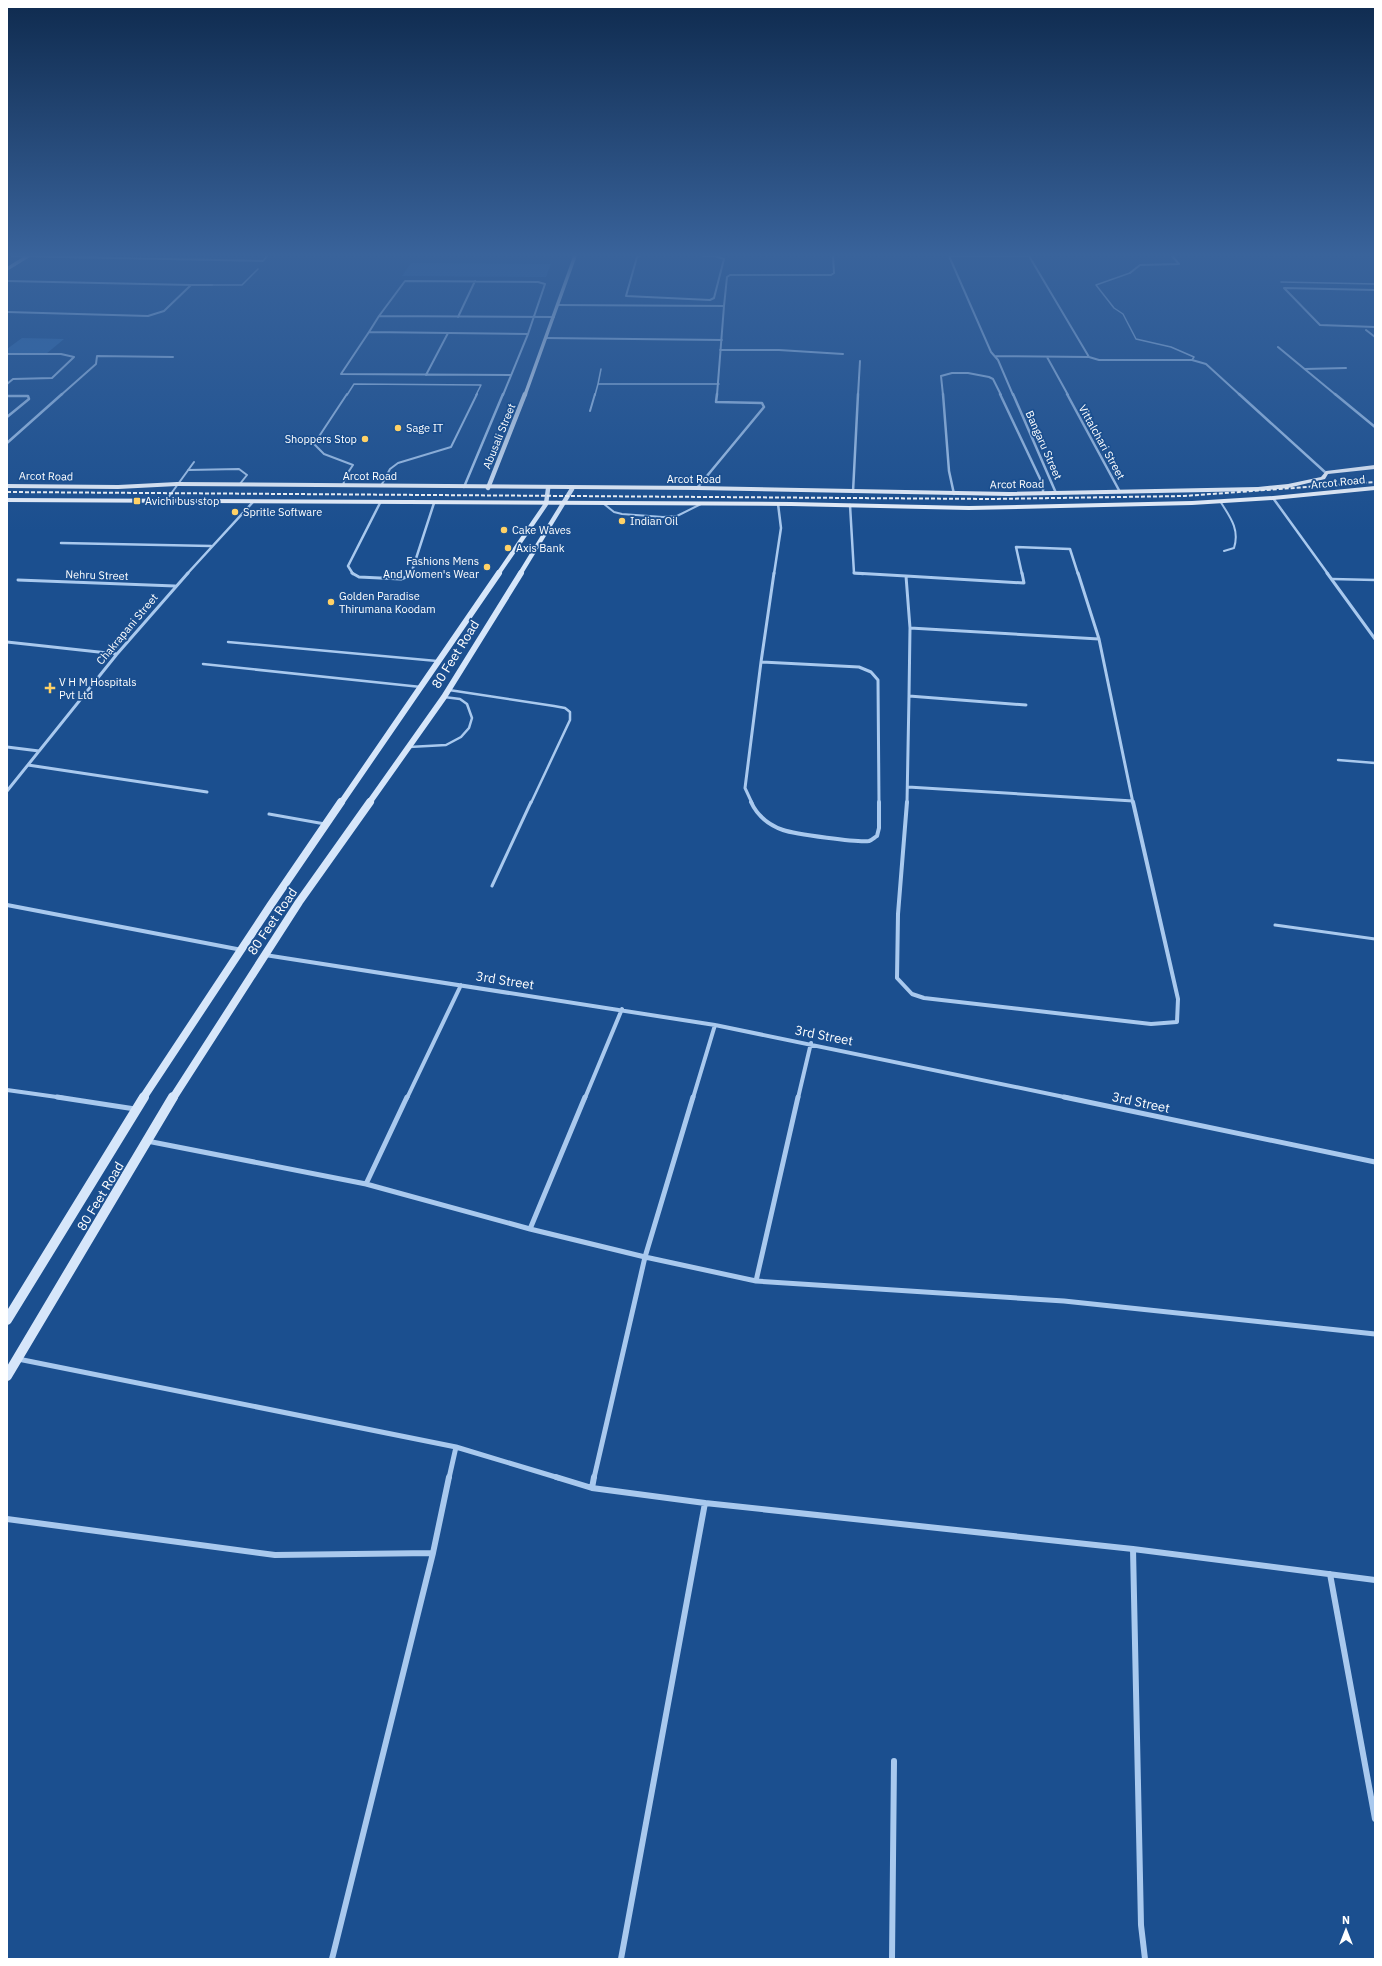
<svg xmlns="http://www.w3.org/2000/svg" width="1382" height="1966" font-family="'IBM Plex Sans',sans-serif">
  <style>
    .green { fill: #2e69ad }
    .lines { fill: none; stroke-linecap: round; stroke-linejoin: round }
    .lane-far3 { stroke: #a9c9ee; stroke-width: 1.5 }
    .lane-far2 { stroke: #a9c9ee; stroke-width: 2 }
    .lane-far1 { stroke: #a9c9ee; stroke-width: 2.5 }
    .lane { stroke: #a9c9ee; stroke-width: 3 }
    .street-far5 { stroke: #a9c9ee; stroke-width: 2 }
    .street-far4 { stroke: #a9c9ee; stroke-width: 2.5 }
    .street-far3 { stroke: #a9c9ee; stroke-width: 3 }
    .street-far2 { stroke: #a9c9ee; stroke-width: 4 }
    .street-far1 { stroke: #a9c9ee; stroke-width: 5 }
    .street { stroke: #a9c9ee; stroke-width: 6 }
    .secondary-far4 { stroke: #d6e6fa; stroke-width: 3.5 }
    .secondary-far3 { stroke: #d6e6fa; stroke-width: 4.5 }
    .secondary-far2 { stroke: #d6e6fa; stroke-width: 6 }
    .secondary-far1 { stroke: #d6e6fa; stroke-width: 8 }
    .secondary { stroke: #d6e6fa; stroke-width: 10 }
    .primary { fill: #f0f6ff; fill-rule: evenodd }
    .rail { stroke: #fff; stroke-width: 2; stroke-dasharray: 4 2; stroke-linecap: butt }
    .poi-dot { fill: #ffd166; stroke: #1b4f8f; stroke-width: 1.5 }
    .labels { text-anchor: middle; stroke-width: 3.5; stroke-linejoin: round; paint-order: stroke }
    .far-poi-label { font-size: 11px; fill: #fff; stroke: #1b4f8f; text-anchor: start }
    .far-street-label { font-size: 11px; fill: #fff; stroke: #1b4f8f }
    .street-label { font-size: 13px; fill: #fff; stroke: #1b4f8f }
  </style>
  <rect width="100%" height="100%" fill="#1b4f8f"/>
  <path class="green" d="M411,263L551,264L546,277L402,276Z
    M22,338L64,339L46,354L7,353V349Z"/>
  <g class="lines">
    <path class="lane-far3" d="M1130,273L1096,285L1114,308L1123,314L1136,339L1171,347L1194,357L1192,360
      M1281,282L1375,284
      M212,285H242L258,269
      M598,384L601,369
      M347,395L354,384L481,385L476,395
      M595,395L598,384H719"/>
    <path class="lane-far2" d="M590,411L595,394
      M188,470L239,469L247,475L239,485
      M343,486L345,477L353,465L324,454L314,444L347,394
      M381,486L390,469L398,463L451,447L477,394
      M1220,501C1230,517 1240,529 1234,548L1224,551
      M165,502L194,462
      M604,504L614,512L622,514L663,517L677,516L701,504"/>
    <path class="lane-far1" d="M1332,579L1375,580
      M228,642L437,661
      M203,664L421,687
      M449,690L554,706L565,708L570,712V720L531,803
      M409,747L446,745L461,737L469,728L472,718L467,704L460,699L444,697
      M1338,760L1375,763"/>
    <path class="lane" d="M269,814L325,824
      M492,886L531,802
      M1275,925L1375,939"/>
    <path class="street-far5" d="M12,256L263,261L267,256
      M640,256L637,257L626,296L710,300L714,298L724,259L714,256H703
      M949,256L991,352L998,360L1013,395
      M949,256H1029
      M1130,273L1140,265L1179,264L1172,256
      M7,281L191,285
      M1375,290L1284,288L1320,325L1375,327
      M558,305L724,306L717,395
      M724,306L727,277L730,275H831L834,273L833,256
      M7,312L148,316L164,311L191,285H212
      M379,316L405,281L538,282L545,284L528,334L503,395
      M458,317L475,281
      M1366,330L1375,337
      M369,332L379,316L554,317
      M546,338L722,340
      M1278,347L1336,395
      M720,350H779L843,354
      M7,354H61L74,357L52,378L13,379L7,384
      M995,356L1089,357L1029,256
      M1047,357L1068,395
      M1089,357L1099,360H1192L1206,364L1240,395
      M1305,369L1346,368
      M426,375L448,333
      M511,375L341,374L369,332L528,334
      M61,395L96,364L97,356L173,357
      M858,395L860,361
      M943,395L941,376L952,373H968L989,377L993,379L1001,395"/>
    <path class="street-far4" d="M943,394L949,471L954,494
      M1000,394L1043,485V493
      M1013,394L1056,493
      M1067,394L1120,492
      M1239,394L1326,473
      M1335,394L1375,427
      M7,396H28L29,399L7,417
      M7,443L62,394
      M464,487L503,394
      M697,488L764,407L762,403L716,402L717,394
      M853,492L858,394
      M1273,498L1328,574
      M850,505L854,573L863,574
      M61,543L211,546
      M187,574L253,502
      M353,574L348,566L380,503
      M411,574L434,503
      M774,574L781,528L778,504
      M1022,574L1016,547L1070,549L1078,574"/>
    <path class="street-far3" d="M352,573L359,577L401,579L411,575L412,573
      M854,573L906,576L910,628L909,696
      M1078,573L1099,639
      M1327,573L1375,639
      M906,576L1024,583L1022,573
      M18,580L175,586
      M910,628L1099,639L1133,803
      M7,642L117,654
      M761,662L859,667L871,672L878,680L879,803
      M761,662L774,573
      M7,747L39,751
      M28,765L207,792
      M908,787L1133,801
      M7,791L117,654L188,573
      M752,803L745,788L761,662
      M907,803L909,696L1026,705"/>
    <path class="street-far2" d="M751,802C757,815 769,825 783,830C794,834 860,843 869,841C872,840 875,837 877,836L879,828V802
      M907,802L898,914L897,978L912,994L924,998L1151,1024L1177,1022L1178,999L1133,802
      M7,905L242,950
      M265,955L715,1025L1069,1098
      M7,1090L64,1098
      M407,1098L461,985
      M585,1098L622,1009
      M693,1098L715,1025
      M798,1098L811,1043"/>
    <path class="street-far1" d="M57,1097L135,1109
      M1064,1097L1375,1162
      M147,1141L366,1184L530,1229L645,1257L756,1281L1064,1301L1375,1334
      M366,1184L407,1097
      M530,1229L585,1097
      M756,1281L798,1097
      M18,1359L456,1447L559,1478
      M449,1478L456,1447
      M594,1478L645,1257L693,1097"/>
    <path class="street" d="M556,1477L592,1488L705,1503L1133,1549L1375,1580
      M592,1488L594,1477
      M7,1519L275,1555L433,1553
      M1133,1549L1141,1925L1145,1959
      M1330,1574L1375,1819
      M332,1959L433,1553L449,1477
      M621,1959L705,1503
      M892,1959L894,1761"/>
    <path class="secondary-far4" d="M7,269L28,256
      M525,395L575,256"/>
    <path class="secondary-far3" d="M488,488L525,394
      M498,574L546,504L548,489
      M520,574L572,489"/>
    <path class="secondary-far2" d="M341,803L499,573
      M369,803L444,697L521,573"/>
    <path class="secondary-far1" d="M143,1098L270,906L341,802
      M173,1098L299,902L370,802"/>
    <path class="secondary" d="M7,1320L144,1097
      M7,1376L173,1097"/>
    <path class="primary" d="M1375,465V469L1328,474L1325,479L1288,488L1258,491L1009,496L697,490L177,486L118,489L7,488V484L118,485L177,482L697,486L1009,492L1258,487L1288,484L1321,477L1326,471Z
      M1375,486V490L1273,500L1192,505L969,510L791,506L7,502V498L791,502L969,506L1192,501L1273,496Z"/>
    <path class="rail" d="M7,492L992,499L1184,496L1375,482"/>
  </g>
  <linearGradient id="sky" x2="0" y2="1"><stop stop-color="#0f2b4f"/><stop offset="0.48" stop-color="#39639b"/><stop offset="1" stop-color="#39639b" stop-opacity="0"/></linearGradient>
  <rect width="1382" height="531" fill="url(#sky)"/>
  <g class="poi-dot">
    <circle cx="398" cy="428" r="4"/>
    <circle cx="365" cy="439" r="4"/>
    <rect x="133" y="497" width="8" height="8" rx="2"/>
    <circle cx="235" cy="512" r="4"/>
    <circle cx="622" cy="521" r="4"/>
    <circle cx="504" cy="530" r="4"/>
    <circle cx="508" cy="548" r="4"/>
    <circle cx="487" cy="567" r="4"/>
    <circle cx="331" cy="602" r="4"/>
    <path d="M48 682h4v4h4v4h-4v4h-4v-4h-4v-4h4z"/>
  </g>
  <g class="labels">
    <g class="far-poi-label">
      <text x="406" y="432">Sage IT</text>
      <text x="357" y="443" text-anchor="end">Shoppers Stop</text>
      <text x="145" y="505">Avichi bus stop</text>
      <text x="243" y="516">Spritle Software</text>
      <text x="630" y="525">Indian Oil</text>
      <text x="512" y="534">Cake Waves</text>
      <text x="516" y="552">Axis Bank</text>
      <text x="479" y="565" text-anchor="end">Fashions Mens<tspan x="479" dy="13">And Women's Wear</tspan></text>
      <text x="339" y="600">Golden Paradise<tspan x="339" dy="13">Thirumana Koodam</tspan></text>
      <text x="59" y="686">V H M Hospitals<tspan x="59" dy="13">Pvt Ltd</tspan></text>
    </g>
    <g class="far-street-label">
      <text transform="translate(499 436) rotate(-68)" y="4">Abusali Street</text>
      <text transform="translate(1102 442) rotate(61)" y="4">Vittalchari Street</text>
      <text transform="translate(1044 445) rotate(66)" y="4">Bangaru Street</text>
      <text transform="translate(46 476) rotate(1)" y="4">Arcot Road</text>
      <text x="370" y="480">Arcot Road</text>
      <text x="694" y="483">Arcot Road</text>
      <text transform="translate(1338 482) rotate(-6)" y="4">Arcot Road</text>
      <text transform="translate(1017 484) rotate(-1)" y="4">Arcot Road</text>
      <text transform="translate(97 575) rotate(2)" y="4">Nehru Street</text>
      <text transform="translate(127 629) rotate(-50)" y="4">Chakrapani Street</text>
    </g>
    <g class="street-label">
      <text transform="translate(455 654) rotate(-58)" y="5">80 Feet Road</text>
      <text transform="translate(272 921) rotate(-56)" y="5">80 Feet Road</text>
      <text transform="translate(505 980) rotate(9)" y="5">3rd Street</text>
      <text transform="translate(824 1035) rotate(11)" y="5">3rd Street</text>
      <text transform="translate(1141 1102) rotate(12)" y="5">3rd Street</text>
      <text transform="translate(100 1196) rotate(-59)" y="5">80 Feet Road</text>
    </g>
  </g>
  <rect width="1382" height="1966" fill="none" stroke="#ffffff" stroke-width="16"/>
  <g transform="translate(1346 1930)" stroke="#1b4f8f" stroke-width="3" paint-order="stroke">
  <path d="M0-3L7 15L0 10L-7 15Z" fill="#ffffff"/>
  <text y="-6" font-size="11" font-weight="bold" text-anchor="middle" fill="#ffffff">N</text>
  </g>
</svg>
